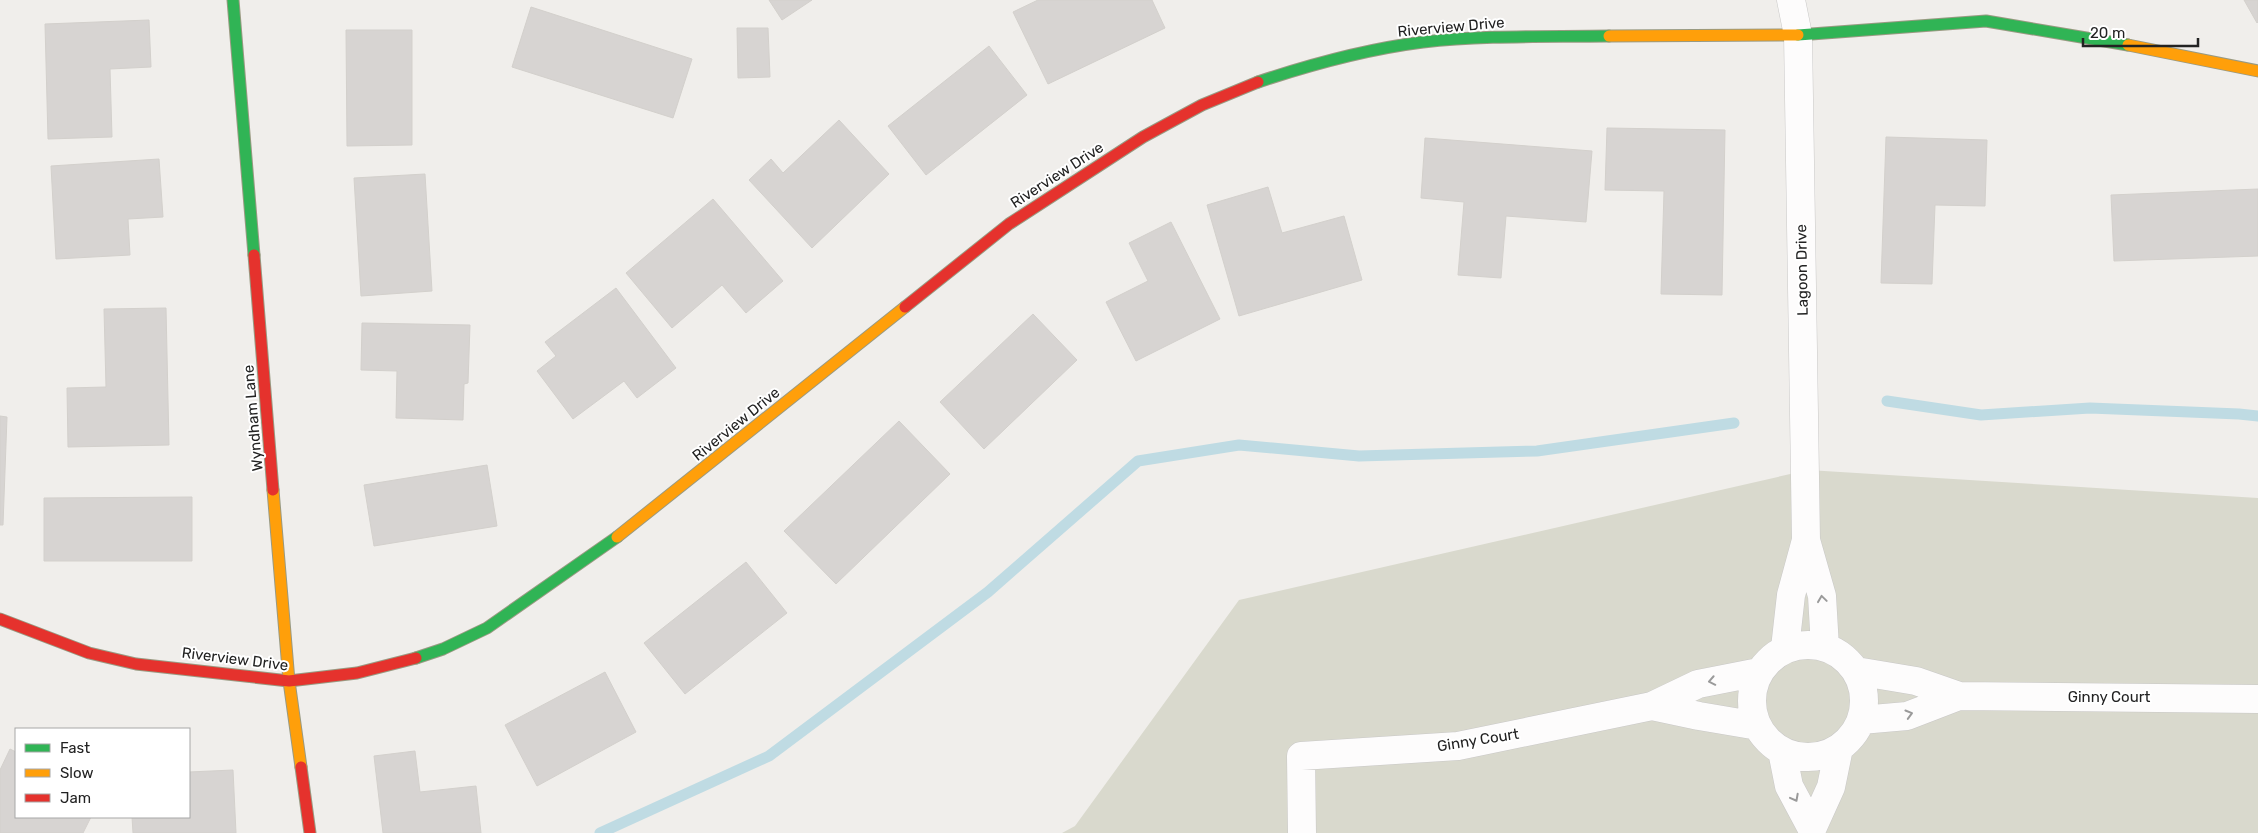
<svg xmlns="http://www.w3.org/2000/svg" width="2258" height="833" font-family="Rubik,sans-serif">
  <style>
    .construction { fill: #d9d9cd }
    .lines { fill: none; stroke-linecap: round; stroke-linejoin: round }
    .stream { stroke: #bfdbe3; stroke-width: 11 }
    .building { fill: #d7d4d2; stroke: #d3d0cc }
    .street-casing { stroke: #c9c8c7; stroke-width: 29 }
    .fast-casing { stroke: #999a82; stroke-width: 13 }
    .slow-casing { stroke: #999a82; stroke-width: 13 }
    .jam-casing { stroke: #999a82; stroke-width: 13 }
    .street { stroke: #fdfcfc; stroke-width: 28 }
    .fast { stroke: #30b455; stroke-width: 11 }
    .slow { stroke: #ff9f0a; stroke-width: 11 }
    .jam { stroke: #e5322d; stroke-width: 11 }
    .oneway { stroke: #9a9a9a }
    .labels { text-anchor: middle; stroke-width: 4; stroke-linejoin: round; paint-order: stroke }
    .street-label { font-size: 15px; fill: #222; stroke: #fff }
  </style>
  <rect width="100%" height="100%" fill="#f0eeeb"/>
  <path class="construction" d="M1808,470L2258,498V833H1062L1075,826L1239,600Z"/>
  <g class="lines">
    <path class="stream" d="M1887,401L1981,415L2090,408L2239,414L2258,416
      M600,833L769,756L988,592L1138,461L1239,445L1359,456L1537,451L1734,423"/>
  </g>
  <path class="building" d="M769,0H812L782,20Z
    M1038,0H1152L1165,28L1048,84L1013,12Z
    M2244,0H2258V22L2257,23Z
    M531,7L692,59L673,118L512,67Z
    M149,20L151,67L110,69L112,137L48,139L45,24Z
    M737,28H768L770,77L738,78Z
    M346,30H412V145L347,146Z
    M989,46L1027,95L926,175L888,126Z
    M839,120L889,174L812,248L749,180L771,159L783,173Z
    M1607,128L1725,130L1722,295L1661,294L1664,191L1605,190Z
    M1886,137L1987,140L1985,206L1935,205L1932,284L1881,283Z
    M1425,138L1592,151L1586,222L1506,216L1501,278L1458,275L1464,202L1421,198Z
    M159,159L163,217L128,219L130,255L56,259L51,166Z
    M425,174L432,291L361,296L354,178Z
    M1268,187L1282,233L1344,216L1362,280L1239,316L1207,205Z
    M2258,189V256L2114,261L2111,195Z
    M713,199L783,281L746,313L722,285L672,328L626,273Z
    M1171,222L1220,319L1136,361L1106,302L1148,281L1129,243Z
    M616,288L676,368L637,398L624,381L573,419L537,371L556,356L545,342Z
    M166,308L169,445L68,447L67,388L106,387L104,309Z
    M1033,314L1077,360L984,449L940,402Z
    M362,323L470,325L468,383L464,384L463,420L396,418L397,371L361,370Z
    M0,416L7,417L3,525H0Z
    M899,421L950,474L836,584L784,531Z
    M487,465L497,526L374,546L364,485Z
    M192,497V561H44V498Z
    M746,562L787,613L685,694L644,643Z
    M605,672L636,732L537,786L505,725Z
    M10,749L16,752V817H91L83,833H0V770Z
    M415,751L420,792L476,786L481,833H383L374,756Z
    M233,770L236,833H133L132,817H189V772Z"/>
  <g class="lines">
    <defs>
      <path id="street" d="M1791,0L1798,35L1806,540
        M1752 701a56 56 0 1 1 112 0a56 56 0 1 1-112 0Z
        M1785,648L1791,595L1806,540L1822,596L1825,647
        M1856,671L1916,681L1959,696L1907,716L1861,720
        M1959,696L2258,699
        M1758,726L1699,716L1652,706L1698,684L1759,672
        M1782,751L1789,786L1812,829L1831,787L1839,748
        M1302,833L1301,756L1458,746L1652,706"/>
      <path id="fast" d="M233,0L254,255
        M1798,35L1986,21L2128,45
        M1258,82C1312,64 1367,49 1423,42C1485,35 1547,37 1609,36
        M416,658L443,649L487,628L617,537"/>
      <path id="slow" d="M1609,36L1798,35
        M2128,45L2258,71
        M273,490L289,681L301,767
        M617,537L905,307"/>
      <path id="jam" d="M254,255L273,490
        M905,307L1009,224L1143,137L1202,105L1258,82
        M0,619L89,653L136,664L289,681L357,673L416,658
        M301,767L310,833"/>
    </defs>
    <use href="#street" class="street-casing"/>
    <use href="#fast" class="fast-casing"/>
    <use href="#slow" class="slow-casing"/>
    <use href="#jam" class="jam-casing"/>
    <use href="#street" class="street"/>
    <use href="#fast" class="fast"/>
    <use href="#slow" class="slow"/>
    <use href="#jam" class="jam"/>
  </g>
  <defs><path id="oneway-chevron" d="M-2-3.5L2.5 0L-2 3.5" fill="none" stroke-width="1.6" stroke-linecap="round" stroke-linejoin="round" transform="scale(1.25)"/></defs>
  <g class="oneway">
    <use href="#oneway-chevron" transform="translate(1822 599) rotate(-98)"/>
    <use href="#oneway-chevron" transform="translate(1712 681) rotate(169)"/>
    <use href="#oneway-chevron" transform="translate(1909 714) rotate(-16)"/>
    <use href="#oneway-chevron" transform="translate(1795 798) rotate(62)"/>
  </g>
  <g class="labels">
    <g class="street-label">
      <text transform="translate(1451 27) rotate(-5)" y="5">Riverview Drive</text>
      <text transform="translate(1057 175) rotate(-33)" y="5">Riverview Drive</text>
      <text transform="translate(1802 270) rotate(-91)" y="5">Lagoon Drive</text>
      <text transform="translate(253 418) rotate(-95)" y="5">Wyndham Lane</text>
      <text transform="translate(736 424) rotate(-39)" y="5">Riverview Drive</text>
      <text transform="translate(235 659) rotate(7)" y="5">Riverview Drive</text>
      <text x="2109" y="702">Ginny Court</text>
      <text transform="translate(1478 740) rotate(-9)" y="5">Ginny Court</text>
    </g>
  </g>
  <rect x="15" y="728" width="175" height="90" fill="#ffffff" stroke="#a7a7a7"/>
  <rect x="25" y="744" width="25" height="8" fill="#30b455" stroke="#a7a7a7"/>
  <text x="60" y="753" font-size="15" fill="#222222">Fast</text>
  <rect x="25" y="769" width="25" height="8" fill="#ff9f0a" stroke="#a7a7a7"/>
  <text x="60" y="778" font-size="15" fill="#222222">Slow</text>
  <rect x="25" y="794" width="25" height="8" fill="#e5322d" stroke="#a7a7a7"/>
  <text x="60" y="803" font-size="15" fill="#222222">Jam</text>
  <path d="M2083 38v8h115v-8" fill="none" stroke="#222222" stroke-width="2.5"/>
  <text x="2090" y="38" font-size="15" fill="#222222" stroke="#ffffff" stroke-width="4" paint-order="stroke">20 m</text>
</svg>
